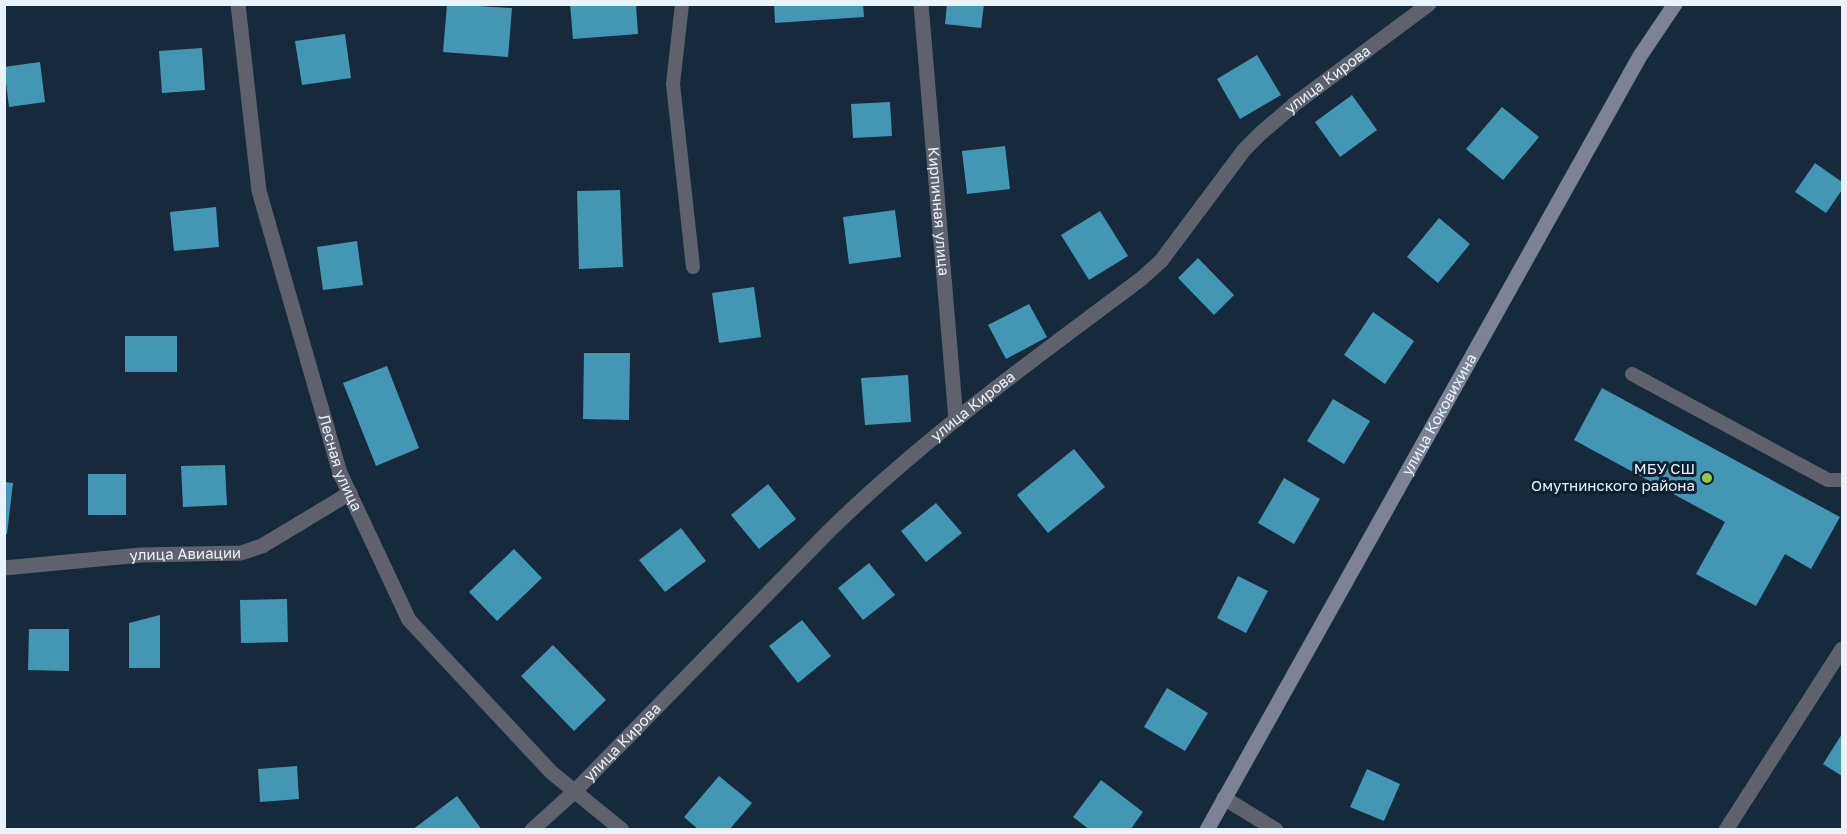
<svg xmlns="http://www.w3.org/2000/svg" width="1847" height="834" font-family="'Golos Text',sans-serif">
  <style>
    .building { fill: #4397b5 }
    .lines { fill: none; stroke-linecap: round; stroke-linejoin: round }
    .lane { stroke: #5f626d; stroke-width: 14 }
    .street { stroke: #5f626d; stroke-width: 15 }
    .secondary { stroke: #7d8395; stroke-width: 15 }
    .poi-dot { fill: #90cd41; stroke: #0d2030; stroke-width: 2 }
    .labels { text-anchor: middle; stroke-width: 6; stroke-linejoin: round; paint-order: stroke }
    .street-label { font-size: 15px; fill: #e9f3fc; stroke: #0d2030 }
    .poi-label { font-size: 15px; fill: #e9f3fc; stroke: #0d2030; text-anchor: end }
  </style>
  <rect width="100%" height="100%" fill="#172a3b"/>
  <path class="building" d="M447,4L512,8L508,57L443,52Z
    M570,4H636L638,34L573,39Z
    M774,4H863L864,17L775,23Z
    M947,4H984L981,28L945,24Z
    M345,34L351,78L302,85L295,41Z
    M202,48L205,90L162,93L159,51Z
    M1257,55L1281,95L1240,119L1217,79Z
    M40,62L45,102L9,107L4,67Z
    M1352,95L1377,130L1340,157L1315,122Z
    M890,102L892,136L853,138L851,104Z
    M1502,107L1539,137L1503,180L1466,149Z
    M1005,146L1010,189L967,194L962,151Z
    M1815,163L1842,182V190L1826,213L1795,192Z
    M620,190L623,267L579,269L577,191Z
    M216,207L219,247L174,251L170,212Z
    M895,210L901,257L849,264L843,217Z
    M1100,211L1128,256L1089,280L1061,235Z
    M1439,218L1470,244L1438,283L1407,257Z
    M357,241L363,285L323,290L317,247Z
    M1198,258L1234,295L1214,315L1178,278Z
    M754,287L761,337L719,343L712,293Z
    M1029,304L1047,337L1006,359L988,325Z
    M1373,312L1414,341L1385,384L1344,355Z
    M125,336H177V372H125Z
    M584,353H630L629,420L583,419Z
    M387,366L419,448L376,466L343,383Z
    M908,375L911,422L865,425L861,378Z
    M1602,388L1840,517L1811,569L1785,554L1756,606L1696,574L1725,522L1574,440Z
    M1333,399L1370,421L1344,464L1307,441Z
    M1074,449L1105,487L1048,533L1017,495Z
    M225,465L227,505L183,507L181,466Z
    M88,474H126V515H88Z
    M1284,478L1320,499L1294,544L1258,523Z
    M4,482L13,483L7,534L4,533Z
    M768,484L796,519L759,549L731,515Z
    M936,503L962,533L926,562L901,531Z
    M681,528L706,561L665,592L639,560Z
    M514,549L542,578L497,621L469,592Z
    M869,563L895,595L863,620L838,588Z
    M1238,576L1268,591L1246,633L1217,618Z
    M287,599L288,642L241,643L240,600Z
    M160,615V668H129V623Z
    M802,620L831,656L798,683L769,646Z
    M29,629H69V671L28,670Z
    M553,645L606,700L574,731L521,676Z
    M1167,688L1208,713L1185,751L1144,727Z
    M1842,734V776L1823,764Z
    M297,766L299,799L260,802L258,769Z
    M1367,769L1400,784L1384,821L1350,807Z
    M719,776L752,803L729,830H699L684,817Z
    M1101,780L1143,812L1130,830H1090L1073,817Z
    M457,796L482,830H412Z"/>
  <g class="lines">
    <path class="lane" d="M682,4L673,84L693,267
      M1632,374L1828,480H1842"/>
    <g class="street">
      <path id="s1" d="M238,4L259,191L340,473L409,620L551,772L622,830"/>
      <path id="s2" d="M921,4L956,420"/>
      <path id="s3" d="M4,568L141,555L241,553L262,546L350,493"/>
      <path d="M1224,798L1276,830"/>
      <path id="s4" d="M532,830L575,791L829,531C925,437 1034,359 1141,279L1161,261L1244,150L1261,133L1296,103L1429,4"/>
      <path d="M1726,830L1842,649"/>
    </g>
    <path class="secondary" id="s5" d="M1207,830L1640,56L1675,4"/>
  </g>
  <circle class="poi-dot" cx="1707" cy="478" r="6"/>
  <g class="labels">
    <g class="street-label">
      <text dy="5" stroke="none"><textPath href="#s4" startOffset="1098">улица Кирова</textPath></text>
      <text dy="5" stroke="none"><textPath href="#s2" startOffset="208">Кирпичная улица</textPath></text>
      <text dy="5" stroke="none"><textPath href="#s4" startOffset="612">улица Кирова</textPath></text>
      <text dy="5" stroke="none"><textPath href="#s5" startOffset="476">улица Коковихина</textPath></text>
      <text dy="5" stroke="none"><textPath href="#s1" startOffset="472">Лесная улица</textPath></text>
      <text dy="5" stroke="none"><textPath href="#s3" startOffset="182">улица Авиации</textPath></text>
      <text dy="5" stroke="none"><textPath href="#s4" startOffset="126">улица Кирова</textPath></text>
    </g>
    <g class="poi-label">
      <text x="1695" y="474">МБУ СШ<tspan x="1695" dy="17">Омутнинского района</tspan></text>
    </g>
  </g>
  <rect width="1847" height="834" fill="none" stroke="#e9f3fc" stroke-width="12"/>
</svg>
